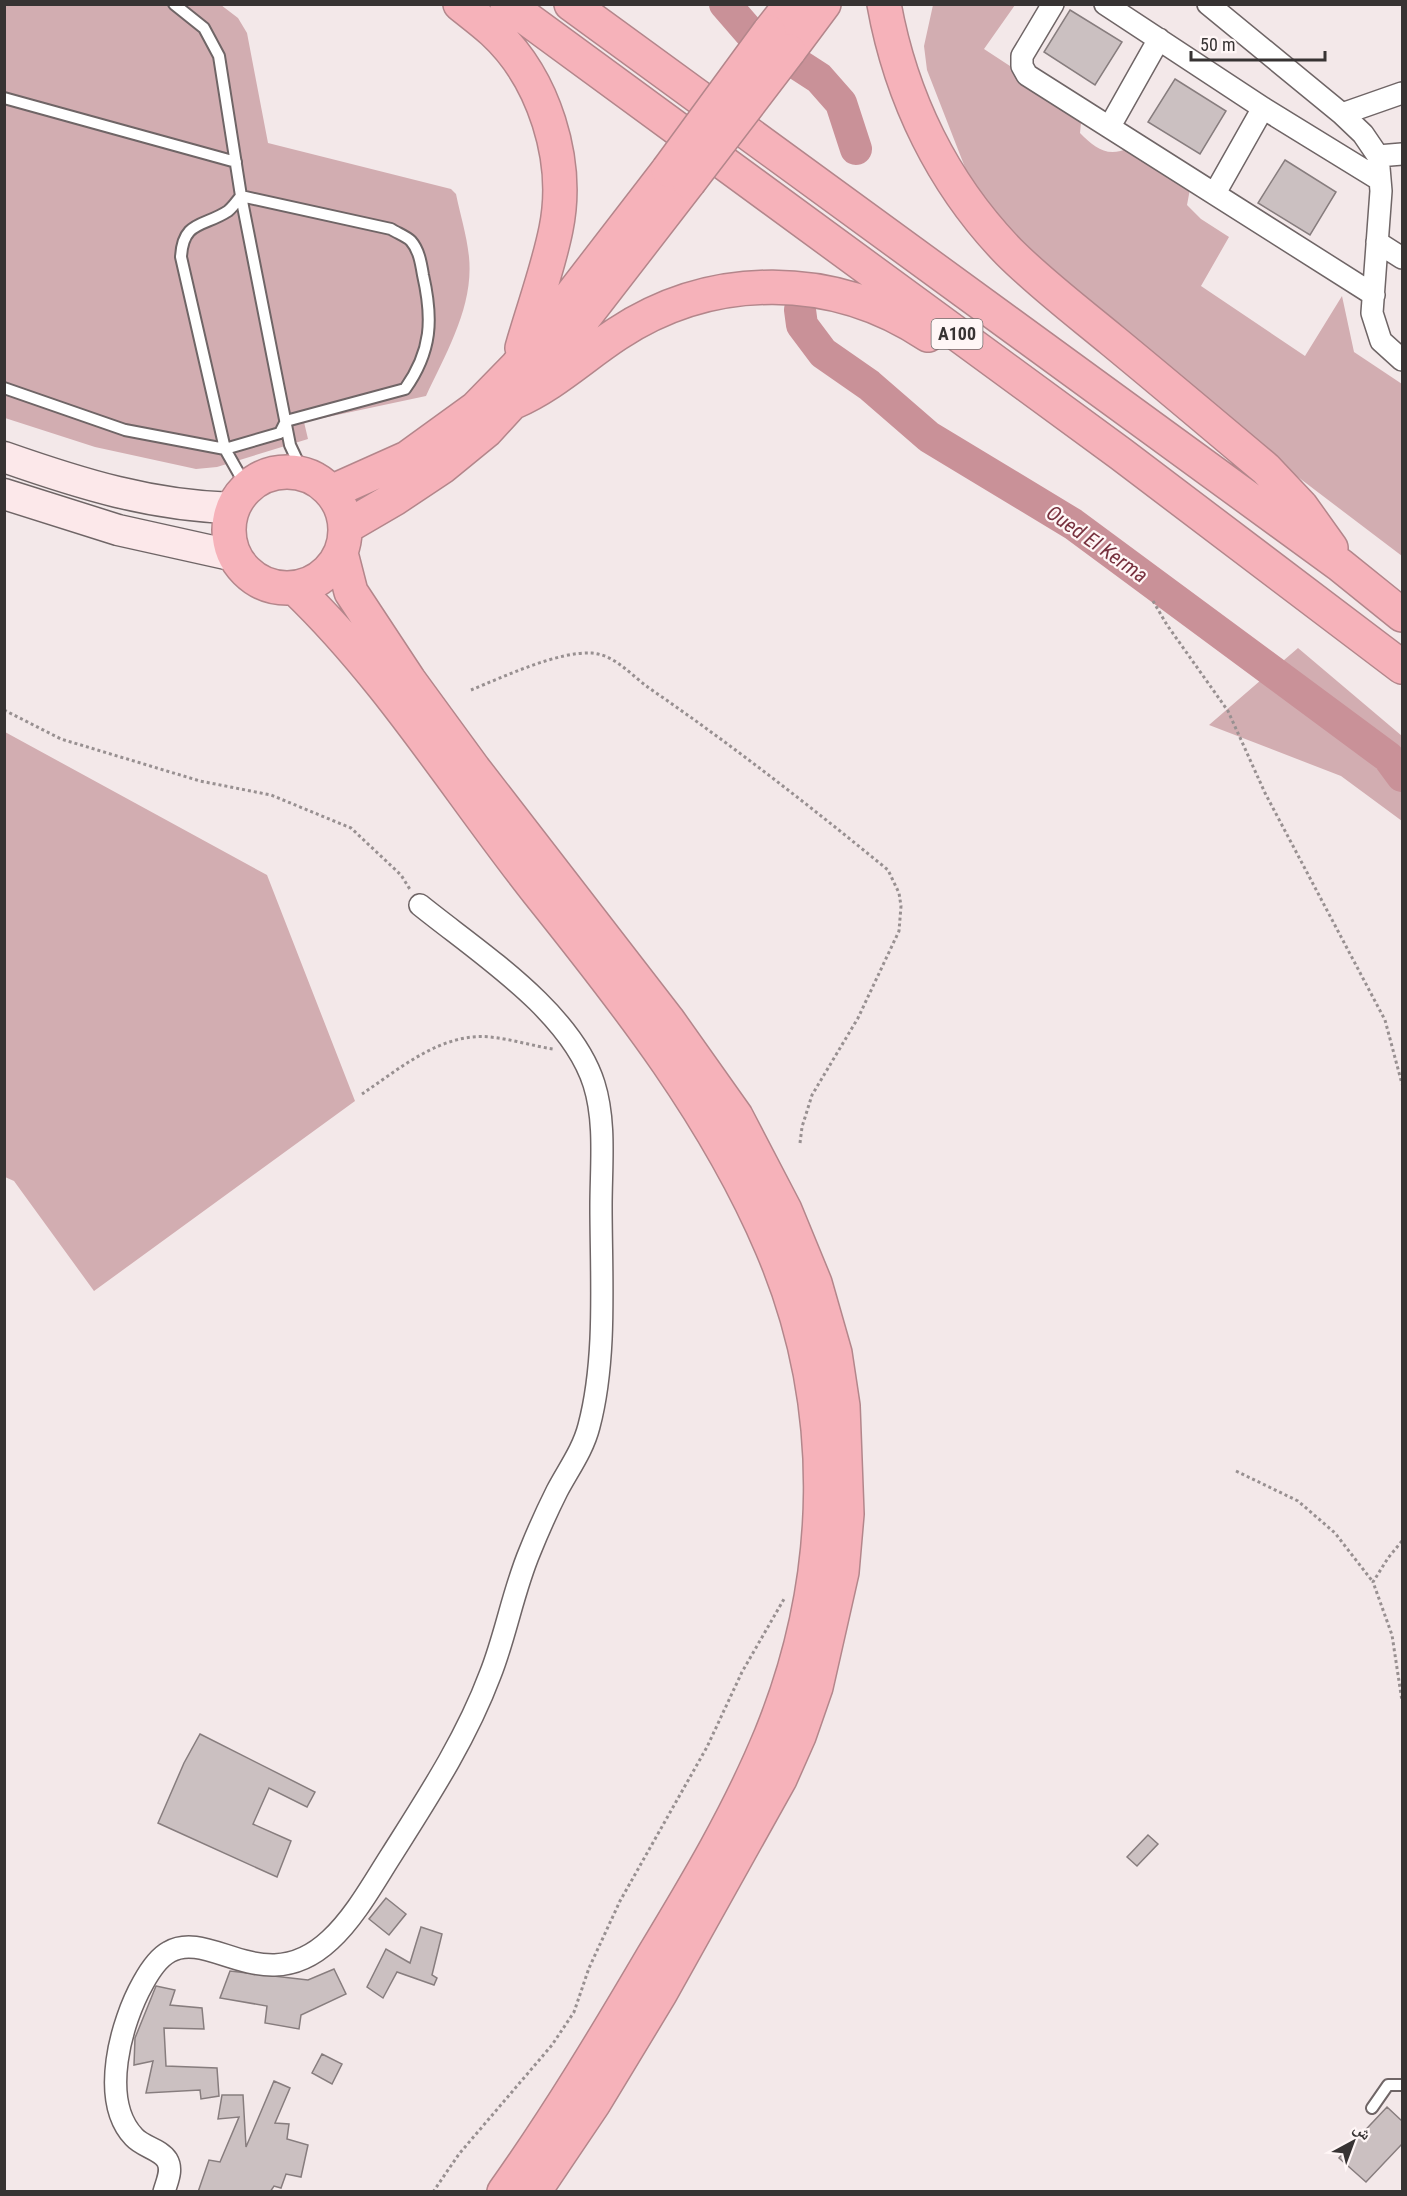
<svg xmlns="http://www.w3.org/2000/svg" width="1407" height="2196" font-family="'Roboto Condensed','Noto Naskh Arabic',sans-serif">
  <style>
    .green { fill: #d2adb1 }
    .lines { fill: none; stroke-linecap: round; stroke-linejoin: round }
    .river { stroke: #c99198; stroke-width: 32 }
    .building { fill: #cbc0c1; stroke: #877d7e; stroke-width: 1.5 }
    .lane-casing { stroke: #6f6566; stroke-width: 14 }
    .street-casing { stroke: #6f6566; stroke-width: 24 }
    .secondary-casing { stroke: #6f6566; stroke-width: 33 }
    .highway-casing { stroke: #b3868b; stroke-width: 36 }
    .path { stroke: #989091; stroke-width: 3; stroke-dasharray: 3 3; stroke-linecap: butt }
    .lane { stroke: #fff; stroke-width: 10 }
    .street { stroke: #fff; stroke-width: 21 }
    .secondary { stroke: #fce8ea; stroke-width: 30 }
    .highway { stroke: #f6b2ba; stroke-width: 33 }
    .highway-bridge-casing { stroke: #b3868b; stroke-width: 36; stroke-linecap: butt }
    .highway-bridge { stroke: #f6b2ba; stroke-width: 33 }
    .labels { text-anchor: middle; stroke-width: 4.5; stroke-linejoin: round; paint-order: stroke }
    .shield { fill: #fff6f6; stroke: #736e6e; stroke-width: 1.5 }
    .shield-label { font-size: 18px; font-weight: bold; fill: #373333 }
    .water-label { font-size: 21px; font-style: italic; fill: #78323f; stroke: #fff6f6 }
  </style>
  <rect width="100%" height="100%" fill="#f3e8e9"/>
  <path class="green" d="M4,5H221L238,18L247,33L268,143L451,189L456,194C460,214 467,236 469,257C474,306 446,353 426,396L304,422L308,439L217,467L196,469L95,447L5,418Z
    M933,5H1015L984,49L1082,113L1080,133C1095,148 1107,158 1129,148L1190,189L1187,205L1201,219L1229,237L1201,286L1305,356L1342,296L1354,352L1402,384V556L1141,358L996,217L966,170L927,70L924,46Z
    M1298,648L1402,736V821L1341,776L1209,725Z
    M5,732L267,875L355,1101L94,1291L14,1181L5,1177Z"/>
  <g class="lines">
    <path class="river" d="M725,4L751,34L819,78L841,103L856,149
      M800,310L802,325L823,353L869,385L929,437L1073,524L1388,757L1402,776"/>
  </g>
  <path class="building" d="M1070,10L1122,42L1095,85L1044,52Z
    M1175,79L1226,111L1200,154L1148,122Z
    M1285,160L1336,192L1310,235L1258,203Z
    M200,1734L315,1792L307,1807L269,1788L253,1824L291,1841L277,1877L158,1823L184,1763Z
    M1148,1835L1158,1844L1137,1866L1127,1857Z
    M386,1898L406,1914L389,1935L369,1919Z
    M421,1927L442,1934L432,1975L437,1978L434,1985L397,1972L383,1998L367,1987L386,1949L410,1963Z
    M334,1969L346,1994L301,2015L299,2029L265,2023L267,2006L220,1998L230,1971L308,1980Z
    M156,1986L175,1990L170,2005L202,2008L204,2029L164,2028L166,2066L217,2068L219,2096L201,2099L200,2090L146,2093L153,2061L134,2065L135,2038Z
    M322,2054L342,2064L332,2084L312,2073Z
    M274,2081L290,2088L275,2123L289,2124L287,2139L308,2145L301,2177L286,2174L281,2188L274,2186L270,2192H198L209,2160L220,2162L239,2117L218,2119L222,2095H243L246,2147Z
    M1387,2107L1402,2121V2144L1366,2182L1339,2158Z"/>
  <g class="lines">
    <defs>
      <path id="lane" d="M174,4L204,28L219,56L241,196L290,445L304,475
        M4,98L236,162
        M241,196C237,201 233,207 228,211C204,227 183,220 181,257L225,449L247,488
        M4,388L125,430L225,449L280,433L286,421L405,389C432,351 433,319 423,275C421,263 419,250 411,241C406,236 397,233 391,229L241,196
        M1372,2108L1388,2085H1402"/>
      <path id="street" d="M1053,4L1022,56V66L1027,75L1374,295
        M1105,4L1263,108L1380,180
        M1208,4L1342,114L1363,134L1378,156L1381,191L1372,313L1381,341L1402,360
        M1342,114L1402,93
        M1110,126L1159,39
        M1378,156L1402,154
        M1215,193L1263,108
        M1377,242L1402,258
        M164,2192C167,2181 173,2170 167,2160C160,2149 143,2147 134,2137C99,2100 121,2022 143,1983C149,1972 158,1958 169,1952C210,1928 265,2001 330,1940C355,1917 374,1882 392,1854C428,1797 466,1739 490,1675C506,1635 513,1591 530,1551C538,1531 547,1511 557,1491C568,1470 583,1450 589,1426C607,1358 601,1276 601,1206C601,1166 606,1122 594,1084C571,1011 478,952 420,905"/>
      <path id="secondary" d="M4,457C81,484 152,506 233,508
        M4,494L118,530L235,556"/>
      <path id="highway" d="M460,4C471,13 482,21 493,31C544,78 570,160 556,229C548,269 533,309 522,348
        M507,4L1121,454L1402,667
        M571,4L1340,565L1402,615
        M884,4C901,98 943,184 1009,252C1041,284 1078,312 1113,341C1164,383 1215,426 1266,469L1301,506L1331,548
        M769,32L791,4
        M789,51L824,4
        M514,402C553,385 582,357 617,334C713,271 833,272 928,335
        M229 530a58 58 0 1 1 116 0a58 58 0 1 1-116 0Z
        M331,492L407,458L476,408L517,366L668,170
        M346,527L394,499L442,467L486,431L553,358L689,182
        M341,553L351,592L409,680L474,769L668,1020L736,1116L785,1210L815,1283L835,1353L843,1406L847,1514L842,1572L816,1687L799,1736L780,1779L660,1994L594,2103L534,2192
        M295,588C389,678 458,791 538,892C627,1003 716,1116 772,1248C839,1405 835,1578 771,1735C739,1813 696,1885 653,1956C606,2036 558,2116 504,2192"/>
    </defs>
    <use href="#lane" class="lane-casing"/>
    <use href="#street" class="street-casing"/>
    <use href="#secondary" class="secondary-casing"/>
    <use href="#highway" class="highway-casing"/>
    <path class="path" d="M1153,601L1167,625L1228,711L1265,793L1385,1020L1402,1084
      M471,690C503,677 558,651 592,653C615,655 631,675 649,688C732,745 810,806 888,870L899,893L901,906L899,931L858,1018L812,1095L802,1127L800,1143
      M4,710L61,739L200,781L271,795L351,828L401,875L411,891
      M362,1094C399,1069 442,1032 490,1037C511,1039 533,1046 553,1049
      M1236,1471L1298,1501L1335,1533L1373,1582
      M1402,1541L1388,1558L1373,1582L1392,1635L1402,1701
      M433,2192L459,2154L552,2045L574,2012L589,1968L620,1901L707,1747L742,1672L784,1599"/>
    <use href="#lane" class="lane"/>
    <use href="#street" class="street"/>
    <use href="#secondary" class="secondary"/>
    <use href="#highway" class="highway"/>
    <defs>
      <path id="highway-bridge" d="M668,170L769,32
        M689,182L789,51"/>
    </defs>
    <use href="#highway-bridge" class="highway-bridge-casing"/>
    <use href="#highway-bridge" class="highway-bridge"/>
  </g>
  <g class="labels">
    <rect class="shield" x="931.5" y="319" width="51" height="30" rx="4.5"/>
    <g class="shield-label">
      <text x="957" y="340">A100</text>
    </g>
    <g class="water-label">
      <text transform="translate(1097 544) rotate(35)" y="7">Oued El Kerma</text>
    </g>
  </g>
  <rect width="1407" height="2196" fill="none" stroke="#373333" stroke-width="12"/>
  <g transform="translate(1353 2142) rotate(41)" stroke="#fff6f6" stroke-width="4.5" paint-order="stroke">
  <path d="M0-4.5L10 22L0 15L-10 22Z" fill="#373333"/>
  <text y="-9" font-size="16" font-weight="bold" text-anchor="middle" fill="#373333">ش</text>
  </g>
  <path d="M1191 51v9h134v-9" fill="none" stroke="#373333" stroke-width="3"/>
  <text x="1200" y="51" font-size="18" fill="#373333" stroke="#fff6f6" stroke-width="4.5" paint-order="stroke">50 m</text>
</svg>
